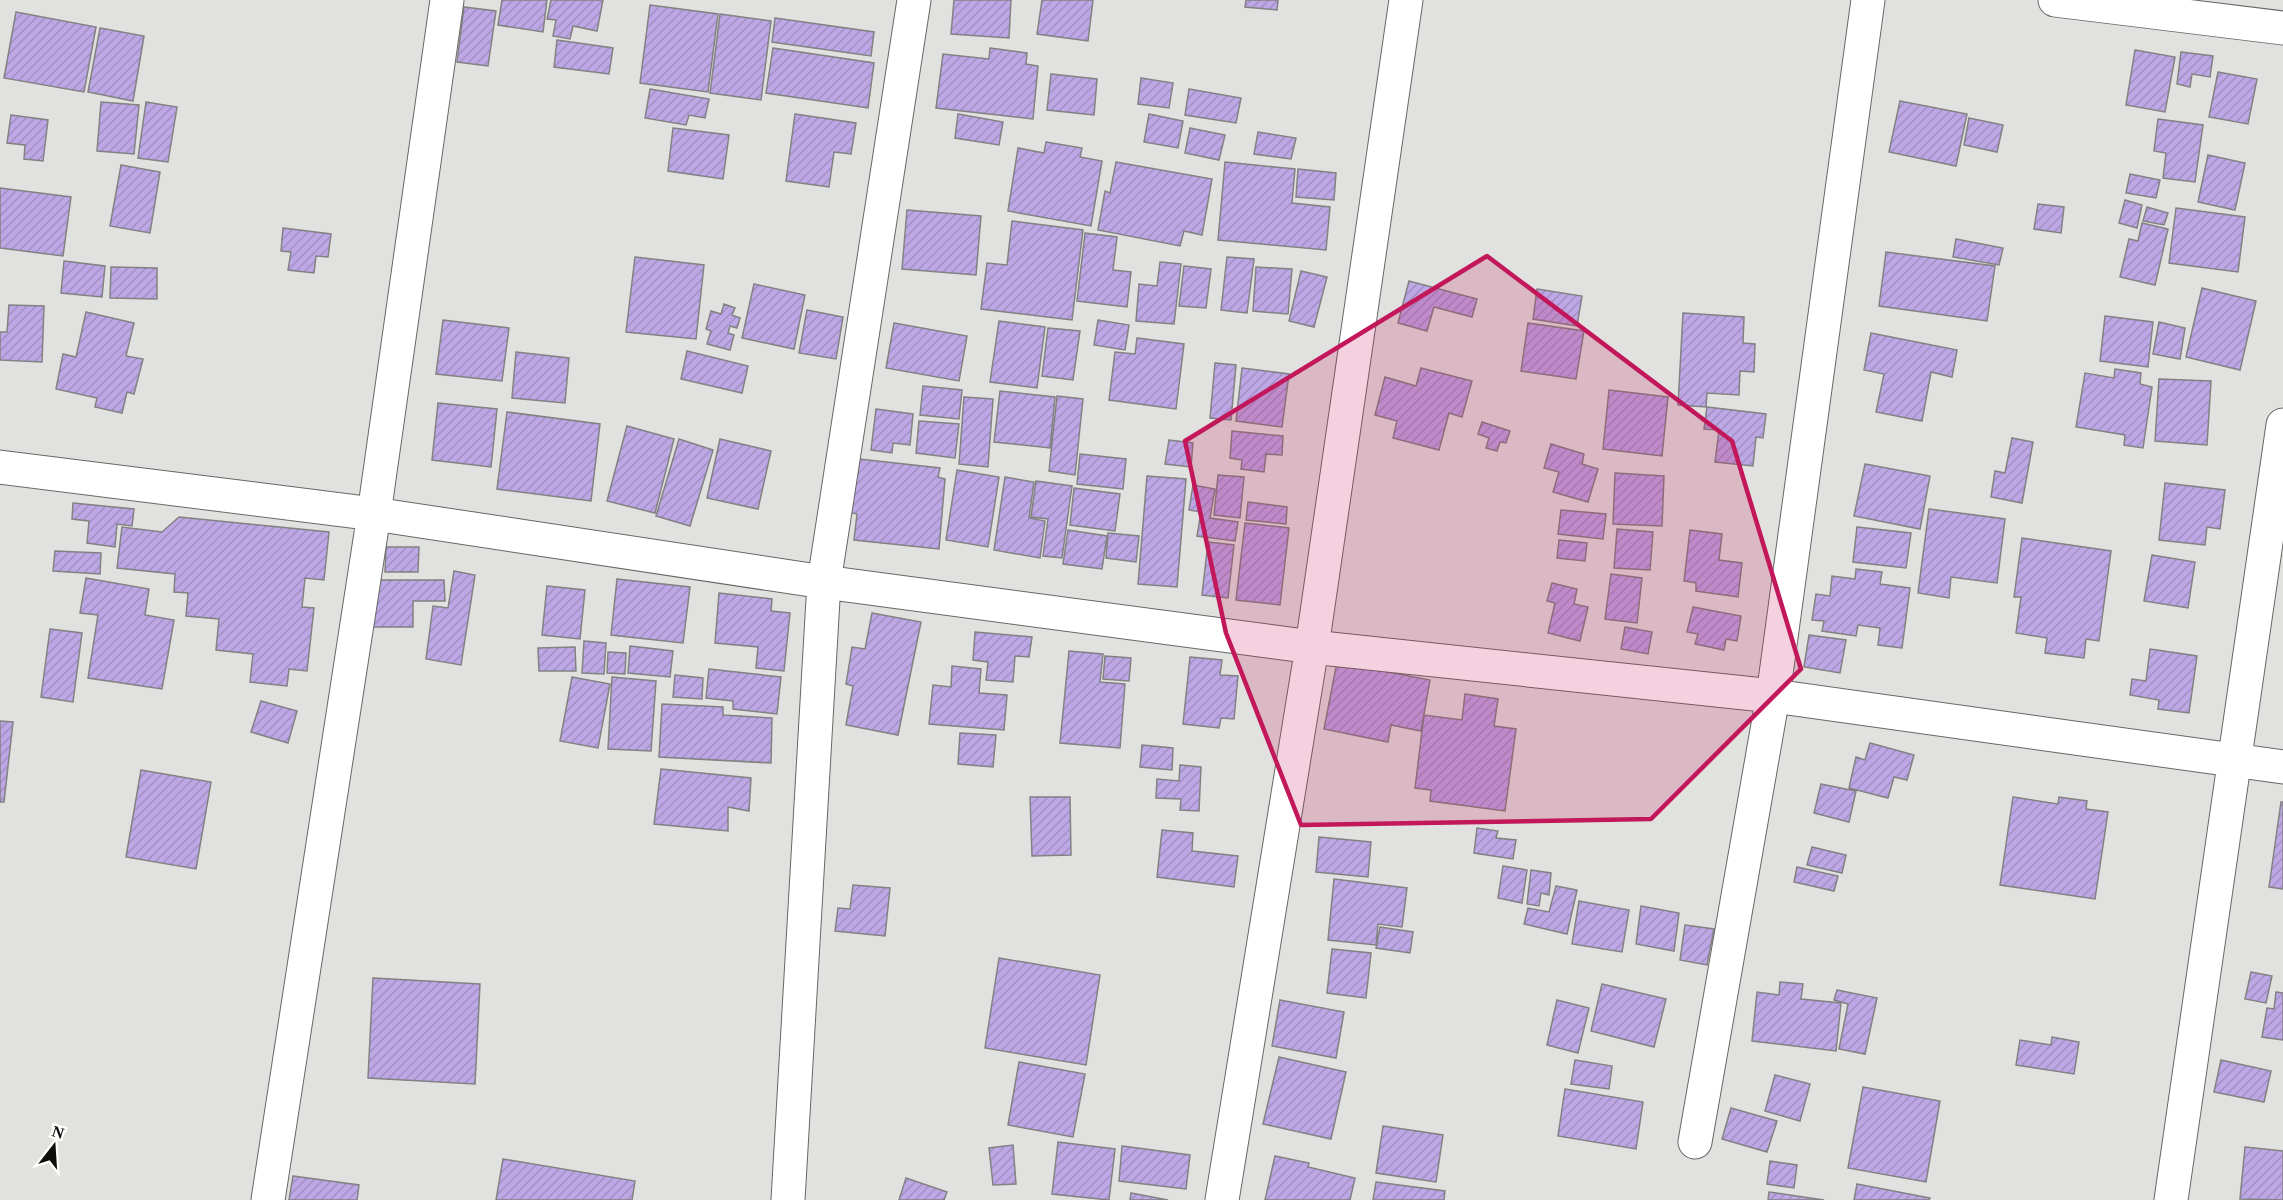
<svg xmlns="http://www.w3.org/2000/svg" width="2283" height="1200" font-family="'Times New Roman',serif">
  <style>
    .building { fill: url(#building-hatch); stroke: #828183; stroke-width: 1.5 }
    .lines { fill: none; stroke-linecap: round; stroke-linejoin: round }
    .minor-casing { stroke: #676765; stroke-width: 35 }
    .minor { stroke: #fff; stroke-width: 33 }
    .marked { fill: #c2185b; fill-opacity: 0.2; stroke: #c2185b; stroke-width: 4.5; stroke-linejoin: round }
  </style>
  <defs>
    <pattern id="building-hatch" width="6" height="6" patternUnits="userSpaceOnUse" patternTransform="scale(1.5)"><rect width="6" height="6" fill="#bea7e5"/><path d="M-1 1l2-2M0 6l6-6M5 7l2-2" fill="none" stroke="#a28fc3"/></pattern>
  </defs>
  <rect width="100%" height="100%" fill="#e1e2df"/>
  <path class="building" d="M502,0H547L543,32L498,25Z
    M551,0H603L597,31L573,26L570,39L553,36L556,20L547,19Z
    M954,0H1011L1009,38L951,34Z
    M1042,0H1093L1088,41L1037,34Z
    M1246,0H1278L1277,10L1245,7Z
    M650,5L718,14L708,92L640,83Z
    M464,7L496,11L488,66L457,62Z
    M16,12L96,27L84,92L4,78Z
    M720,14L771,21L761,100L710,93Z
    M775,18L874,32L871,56L772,42Z
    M100,28L144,36L133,101L88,92Z
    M557,40L613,48L609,74L554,67Z
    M773,48L874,63L868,108L766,93Z
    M990,48L1027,53L1026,64L1038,66L1033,119L936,108L943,54L989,59Z
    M2135,50L2175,57L2165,112L2126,105Z
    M2181,52L2213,56L2210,77L2192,74L2190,87L2177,84Z
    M2218,72L2257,79L2248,124L2209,117Z
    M1051,74L1097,79L1094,115L1047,110Z
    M1141,78L1173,83L1169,108L1138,104Z
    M650,89L709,99L705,118L689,115L686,125L645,118Z
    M1189,89L1241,98L1236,123L1185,115Z
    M1900,101L1967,114L1956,166L1889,152Z
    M101,102L139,105L134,154L97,151Z
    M146,102L177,107L168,162L138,158Z
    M795,114L856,123L851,154L834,152L829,187L786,181Z
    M958,114L1003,122L999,145L955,138Z
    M1149,114L1183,121L1178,148L1144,142Z
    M11,115L48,120L43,161L24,159L25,145L7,143Z
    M1969,118L2003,125L1997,152L1964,145Z
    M2158,119L2203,125L2195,182L2163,178L2166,153L2154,151Z
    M673,128L729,135L723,179L668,171Z
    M1190,128L1225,135L1219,160L1185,153Z
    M1258,132L1296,138L1291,159L1254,154Z
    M1046,142L1082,148L1080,157L1102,161L1091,226L1008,211L1018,148L1044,153Z
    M2208,155L2245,163L2235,210L2198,202Z
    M1116,162L1212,179L1202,235L1184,231L1180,246L1098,230L1105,191L1110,193Z
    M1225,162L1295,169L1292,203L1330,207L1326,250L1218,240Z
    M121,165L160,172L150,233L110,226Z
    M1298,169L1336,173L1334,200L1296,197Z
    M2130,174L2160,180L2156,198L2126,193Z
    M0,188L71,197L63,256L0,248Z
    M2125,200L2142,205L2137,228L2119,223Z
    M2038,204L2064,207L2061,233L2034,229Z
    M2147,207L2168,213L2164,225L2143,221Z
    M2176,208L2245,217L2238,272L2169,263Z
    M907,210L981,216L976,275L902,269Z
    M1012,221L1083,230L1072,320L981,309L987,263L1007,265Z
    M2142,223L2168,229L2155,285L2120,277L2129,239L2138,241Z
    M283,228L331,234L328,257L316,256L314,273L288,270L291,252L281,251Z
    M1085,233L1117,237L1113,270L1131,272L1127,307L1077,301Z
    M1956,239L2003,248L1999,265L1953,257Z
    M1886,252L1995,266L1987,321L1879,306Z
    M635,257L704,265L696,339L626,332Z
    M1227,257L1254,259L1247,313L1221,310Z
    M64,261L105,266L102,297L61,293Z
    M1160,262L1181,264L1174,324L1136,321L1139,284L1157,286Z
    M1184,266L1211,269L1206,308L1179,306Z
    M111,267L157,268V299L110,298Z
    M1256,267L1292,269L1288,314L1253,311Z
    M1301,271L1327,277L1314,327L1289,321Z
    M1409,281L1477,299L1472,317L1434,307L1427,331L1398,323Z
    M754,284L805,295L794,349L742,338Z
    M2202,288L2256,301L2240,370L2186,357Z
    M1537,289L1582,296L1577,326L1533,319Z
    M724,304L735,308L732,315L740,318L737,328L730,326L728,333L734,335L730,350L707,344L711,331L706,329L711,311L721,314Z
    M9,305L44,306L42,362L0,360V332H7Z
    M807,310L843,317L836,359L799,353Z
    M86,312L134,323L126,356L143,359L134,394L127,392L122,413L95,407L97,398L56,389L63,354L76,357Z
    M1683,313L1744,317L1743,343L1755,344L1754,372L1740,371L1739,395L1707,393L1706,407L1678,405Z
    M2105,316L2153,322L2148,367L2100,361Z
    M443,320L509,328L502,381L436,374Z
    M1098,320L1129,325L1125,350L1094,345Z
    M999,321L1045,327L1037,388L990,382Z
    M2159,322L2185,328L2180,359L2153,354Z
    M894,323L967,336L959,381L886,368Z
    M1528,323L1584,331L1576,379L1521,371Z
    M1048,328L1080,331L1073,380L1042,376Z
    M1871,333L1957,350L1952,377L1931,372L1922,421L1876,412L1884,374L1864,370Z
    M1137,338L1184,344L1176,409L1109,400L1115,352L1135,354Z
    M687,351L748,366L742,393L681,379Z
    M516,352L569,358L565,403L512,398Z
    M1215,363L1236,365L1231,420L1210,418Z
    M1242,368L1289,374L1282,427L1236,421Z
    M1421,368L1472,381L1462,417L1449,413L1439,450L1393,438L1397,421L1375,415L1385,377L1416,386Z
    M2115,369L2141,373L2140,384L2152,387L2143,448L2124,445L2125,435L2076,427L2085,373L2114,378Z
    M2159,379L2211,381L2207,445L2155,441Z
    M923,386L962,390L959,419L920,415Z
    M1609,390L1668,397L1662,456L1603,449Z
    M1000,391L1055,397L1050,448L994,442Z
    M1057,396L1083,399L1075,475L1049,471Z
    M964,397L993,399L988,467L959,464Z
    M438,403L497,409L491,467L432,460Z
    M1707,407L1766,414L1763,438L1756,437L1753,466L1715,462L1719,430L1704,429Z
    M876,409L913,414L910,445L893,443L892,453L871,450Z
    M507,412L600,424L591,501L497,489Z
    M919,421L959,424L955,458L916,453Z
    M1482,422L1510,431L1506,443L1500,442L1497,451L1486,448L1489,438L1478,434Z
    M627,426L674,439L655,513L607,501Z
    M1232,431L1283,436L1282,455L1266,454L1264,472L1241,469L1242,460L1230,458Z
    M2012,438L2033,442L2022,503L1991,497L1995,471L2005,473Z
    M679,439L713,450L690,526L656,516Z
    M720,439L771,451L758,509L707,498Z
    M1169,440L1193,443L1191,467L1165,464Z
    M1551,444L1584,454L1582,464L1598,469L1588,502L1553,492L1559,472L1544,468Z
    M1080,454L1126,459L1123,489L1077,484Z
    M859,459L940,468L938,477L945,479L939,549L854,540L857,514L847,512L851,472L858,473Z
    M1865,464L1930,476L1920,529L1854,516Z
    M957,470L999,477L988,547L946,540Z
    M1615,473L1664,476L1662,526L1613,524Z
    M1218,475L1244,477L1240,518L1214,515Z
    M1147,476L1186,479L1177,587L1138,584Z
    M1005,477L1034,482L1029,518L1045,521L1040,558L994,550Z
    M1036,481L1072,486L1062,558L1043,556L1048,519L1031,517Z
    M2165,483L2225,490L2220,529L2207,527L2205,545L2159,540Z
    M1193,485L1215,489L1210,518L1238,522L1235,541L1197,536L1201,512L1189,510Z
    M1074,488L1120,494L1115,531L1070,525Z
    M1248,502L1287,507L1286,524L1246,520Z
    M73,503L134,509L132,526L117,524L115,547L87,543L89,521L72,519Z
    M1929,509L2005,519L1997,583L1951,577L1949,598L1918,593Z
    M1561,510L1606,514L1603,539L1558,534Z
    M179,517L329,532L324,580L305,578L302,607L314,608L307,671L289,669L287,686L250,682L253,654L216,650L219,619L186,616L188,593L174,592L175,574L117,568L122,527L162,532Z
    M1245,523L1289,528L1280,605L1236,600Z
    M1857,527L1911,533L1906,568L1853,562Z
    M1617,529L1653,532L1650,570L1614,568Z
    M1068,530L1107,536L1102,569L1063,564Z
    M1690,530L1722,534L1719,560L1742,563L1738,597L1696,591V583L1684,581Z
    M1108,533L1139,536L1136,562L1106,558Z
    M2022,538L2111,551L2099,641L2086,639L2084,658L2045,653L2047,638L2016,633L2021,597H2014Z
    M1559,540L1587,543L1585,561L1557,558Z
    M1208,542L1234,545L1228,598L1202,595Z
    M386,547H419L418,572H385Z
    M55,551L101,553L100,574L53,571Z
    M2152,555L2195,562L2188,608L2144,601Z
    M1856,569L1882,572L1880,584L1910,588L1902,648L1878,645L1880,628L1858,625L1856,636L1822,631L1824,621L1812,620L1816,594L1830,596L1832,576L1855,579Z
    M454,571L475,575L461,665L426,659L433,606L448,608Z
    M1611,574L1642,578L1637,623L1605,619Z
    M86,578L149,589L145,615L174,620L162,689L88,678L98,615L80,613Z
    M617,579L690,587L683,643L611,635Z
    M374,580H444L445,601H413V627H373Z
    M1552,583L1577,589L1574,604L1588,607L1580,641L1548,633L1555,603L1547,601Z
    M547,586L585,590L580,639L542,635Z
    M719,593L772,599L771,611L790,613L784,671L756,668L758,647L715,643Z
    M1693,607L1741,616L1737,641L1726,639L1724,650L1695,644L1698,634L1687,632Z
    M872,613L921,622L898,735L846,725L853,686L846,684L852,647L865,649Z
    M1625,627L1652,632L1648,654L1621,649Z
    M50,629L82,633L73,702L41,697Z
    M975,632L1032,637L1029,657L1015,656L1013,682L986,680L988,662L973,660Z
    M1809,635L1846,640L1840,673L1804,667Z
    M584,641L606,643L604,674L582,673Z
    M630,646L673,651L670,677L628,673Z
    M575,647L576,671H539L538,648Z
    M2150,649L2197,656L2189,713L2158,709L2159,700L2130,695L2132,679L2146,681Z
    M1069,651L1103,654L1100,682L1125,684L1120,748L1060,743Z
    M608,652L626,653L625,674L607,673Z
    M1105,656L1131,658L1129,681L1103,679Z
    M1190,657L1222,660L1220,675L1238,676L1234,719L1221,718L1219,728L1183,724Z
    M1337,662L1430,680L1421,731L1391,725L1388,742L1324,729Z
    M952,666L981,669L979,693L1007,695L1004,730L929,724L933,685L951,687Z
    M709,669L781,677L777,714L733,709V701L706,698Z
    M675,675L703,678L702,699L673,697Z
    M572,677L610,684L598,748L560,741Z
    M612,677L656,681L651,751L608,749Z
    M1465,694L1498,699L1494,726L1516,729L1505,811L1430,801L1431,790L1415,788L1424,715L1462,720Z
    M261,701L297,711L288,743L251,732Z
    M662,704L723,707V715L772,718L771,763L659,757Z
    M0,721L13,722L4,802H0Z
    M960,733L996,735L993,767L958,764Z
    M1870,743L1914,755L1907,780L1894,777L1888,798L1849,788L1856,757L1865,760Z
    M1142,745L1173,748L1172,770L1140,767Z
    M1180,765L1201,767L1199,811L1180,810L1181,799L1156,798L1157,779L1179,781Z
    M661,769L751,778L749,811L728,807V831L654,824Z
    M141,770L211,782L196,869L126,857Z
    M1821,784L1856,791L1849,822L1814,813Z
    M1030,797H1070L1071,855L1032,856Z
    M2013,797L2058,804L2059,797L2087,801L2086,809L2108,812L2095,899L2000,885Z
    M2281,802H2283V889L2269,887Z
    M1477,828L1498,831L1496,838L1516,840L1513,859L1474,853Z
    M1162,830L1193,833L1192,851L1238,856L1234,887L1157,877Z
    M1319,837L1371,842L1368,877L1316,872Z
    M1812,847L1846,855L1842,873L1807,865Z
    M1503,866L1527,870L1522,903L1498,898Z
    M1797,867L1838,876L1834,891L1794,882Z
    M1531,870L1551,873L1549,895L1541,893L1539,906L1527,904Z
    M1334,879L1407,888L1402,927L1378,924L1376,945L1328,940Z
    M853,885L890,888L885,936L835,931L838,908L850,909Z
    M1556,886L1577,890L1567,934L1524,924L1528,908L1549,912Z
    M1579,901L1629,910L1622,952L1572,944Z
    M1641,906L1679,913L1674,951L1636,944Z
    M1685,925L1714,929L1707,965L1680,960Z
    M1380,927L1413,932L1410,953L1376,948Z
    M1332,949L1371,953L1366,998L1327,993Z
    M999,958L1100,975L1086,1065L985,1048Z
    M2251,972L2272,976L2266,1003L2245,999Z
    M373,978L480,984L475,1084L368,1078Z
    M1780,982L1803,984L1801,999L1841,1003L1836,1051L1752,1041L1757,992L1779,995Z
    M1602,984L1666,999L1654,1047L1591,1031Z
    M1837,990L1877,998L1865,1054L1839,1049L1848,1004L1834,1000Z
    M2276,992L2283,993V1040L2262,1037L2267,1008L2274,1009Z
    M1280,1000L1344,1012L1336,1058L1272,1046Z
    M1557,1000L1589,1008L1578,1053L1547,1045Z
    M2052,1037L2079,1042L2074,1074L2016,1065L2020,1040L2051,1045Z
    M1279,1057L1346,1072L1331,1139L1263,1124Z
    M1575,1060L1612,1066L1609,1089L1571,1084Z
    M2221,1060L2271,1071L2264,1102L2214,1092Z
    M1019,1062L1085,1074L1073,1137L1008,1125Z
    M1775,1075L1810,1084L1800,1121L1765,1111Z
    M1863,1087L1940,1101L1926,1182L1848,1168Z
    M1565,1089L1643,1102L1636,1149L1558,1136Z
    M1731,1108L1777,1121L1767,1152L1722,1139Z
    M1383,1126L1443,1135L1436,1182L1376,1173Z
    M1058,1142L1115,1149L1109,1200L1052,1194Z
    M1013,1145L1016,1184L993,1185L989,1148Z
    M1122,1146L1190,1155L1186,1189L1119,1181Z
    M2245,1147L2283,1151V1200L2240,1199Z
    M1275,1156L1309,1163L1308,1167L1355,1178L1350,1200H1265Z
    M503,1159L635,1181L632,1200H496Z
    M1770,1161L1797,1165L1794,1188L1767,1184Z
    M293,1176L359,1185L357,1200H289Z
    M906,1178L947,1192L944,1200H899Z
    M1376,1182L1445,1191L1444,1200H1373Z
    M1857,1184L1930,1198L1929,1200H1854Z
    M1769,1192L1824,1200H1768Z
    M1131,1193L1168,1200H1130Z"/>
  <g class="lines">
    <defs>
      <path id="minor" d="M2055,0L2283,28
        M0,467L374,514L824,582L1312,647L1773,696L2283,767
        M1695,1142L1773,696L1868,0
        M268,1200L374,514L447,0
        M788,1200L824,582L914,0
        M1222,1200L1312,647L1406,0
        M2171,1200L2283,425"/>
    </defs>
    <use href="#minor" class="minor-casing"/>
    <use href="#minor" class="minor"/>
  </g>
  <path class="marked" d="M1487,256L1732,441L1801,669L1651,819L1301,825L1226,633L1185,441Z"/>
  <g transform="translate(54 1146) rotate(17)" stroke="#fffffe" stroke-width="4.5" paint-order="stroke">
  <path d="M0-4.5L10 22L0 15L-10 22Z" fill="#0d0d0c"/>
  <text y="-9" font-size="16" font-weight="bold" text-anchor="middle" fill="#0d0d0c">N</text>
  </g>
</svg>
